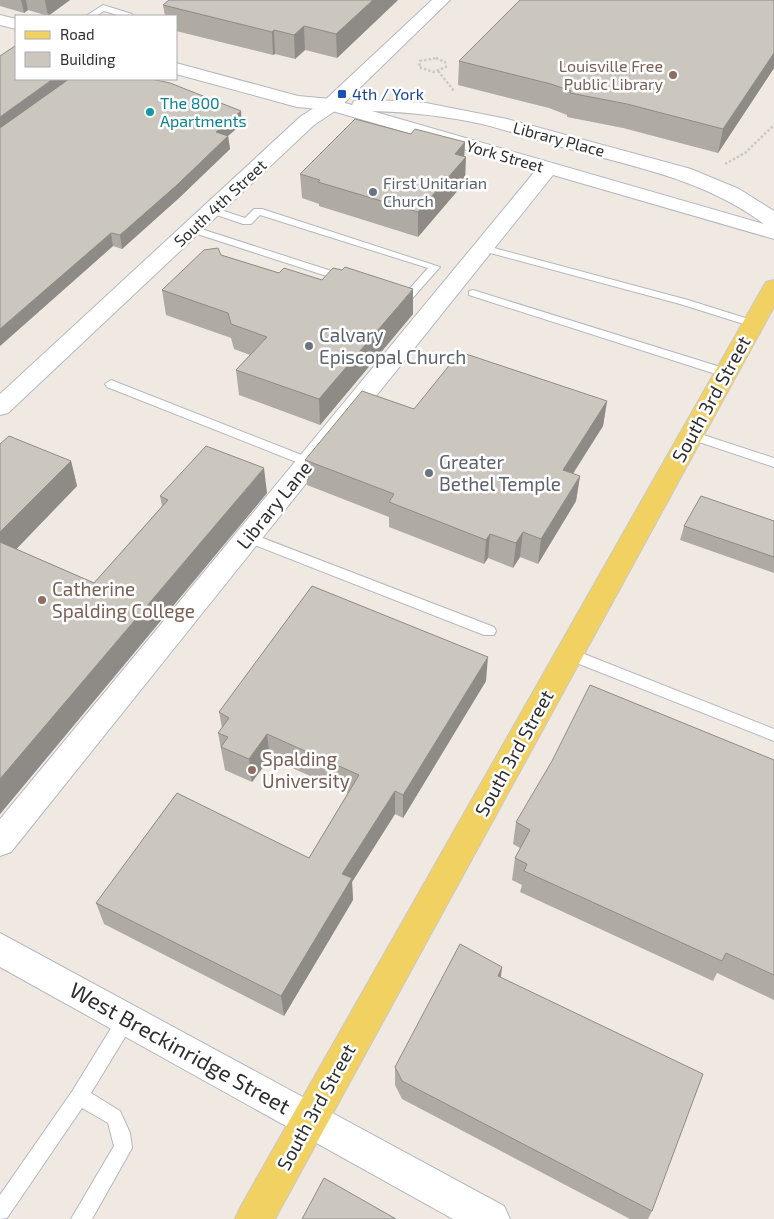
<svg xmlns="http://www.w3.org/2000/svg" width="774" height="1219" font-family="'Exo 2',sans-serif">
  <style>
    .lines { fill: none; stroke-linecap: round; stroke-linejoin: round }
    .lane-casing { stroke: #b4b7c1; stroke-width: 2 }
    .street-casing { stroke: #b4b7c1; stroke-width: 2 }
    .secondary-casing { stroke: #b4b7c1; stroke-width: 2 }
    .primary-casing { stroke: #c9c9c9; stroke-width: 2 }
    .path { stroke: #c9c9c9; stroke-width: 2.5; stroke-dasharray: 2.5 2; stroke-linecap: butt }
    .lane { fill: #fff; fill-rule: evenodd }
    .street { fill: #fff; fill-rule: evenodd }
    .secondary { fill: #fff; fill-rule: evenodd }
    .primary { fill: #f2d163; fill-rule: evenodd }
    .wall { fill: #afaba4 }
    .shaded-wall { fill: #8e8b86 }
    .building { fill: #cbc7bf; stroke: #8e8b86 }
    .education-dot { fill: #8d6e63; stroke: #fff; stroke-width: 2 }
    .transit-dot { fill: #1a4fb4; stroke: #fff; stroke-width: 2 }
    .culture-dot { fill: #0f9aa8; stroke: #fff; stroke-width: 2 }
    .worship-dot { fill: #6b7280; stroke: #fff; stroke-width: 2 }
    .labels { text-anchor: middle; stroke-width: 5; stroke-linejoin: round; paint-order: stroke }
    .far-education-label { font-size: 16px; fill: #785e54; stroke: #fff; text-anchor: end }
    .far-transit-label { font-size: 16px; fill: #164399; stroke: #fff; text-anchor: start }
    .far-culture-label { font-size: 16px; fill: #0d838f; stroke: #fff; text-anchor: start }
    .far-street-label { font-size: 16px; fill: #2e2e2e; stroke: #fff }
    .far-worship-label { font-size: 16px; fill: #5b616d; stroke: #fff; text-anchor: start }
    .worship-label { font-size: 19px; fill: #5b616d; stroke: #fff; text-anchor: start }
    .street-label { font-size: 19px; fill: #2e2e2e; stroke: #fff }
    .education-label { font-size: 19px; fill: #785e54; stroke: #fff; text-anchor: start }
    .near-street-label { font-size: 22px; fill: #2e2e2e; stroke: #fff }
  </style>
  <rect width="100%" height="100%" fill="#efe9e1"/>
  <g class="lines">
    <defs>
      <path id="lane" d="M103,5L132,14L133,16H121L104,11L96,16H86Z
        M212,207L245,218L254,209H262L440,267L410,301L396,299V295H404L428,268L260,215L251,224H243L208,212L207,210Z
        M192,226L350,277L351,279L350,281H342L188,231L187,229Z
        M483,245L688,300L758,322L760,324L754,328L750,326L680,304L479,250L478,248Z
        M473,290L730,370L732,373L726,377L722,376L469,295V291Z
        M111,380L312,459L314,462L308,466L304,465L107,387L105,384Z
        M691,431L774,458V467L687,438L685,435L687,432Z
        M247,532L494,627L496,631L494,635H484L242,540L240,537L242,534Z
        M569,648L774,729V741L564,658L562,654L564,650Z
        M127,1010L133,1012L136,1018L133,1024L91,1093L120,1111L130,1133L132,1148L92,1219H71L114,1146L108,1123L82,1108L7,1218L0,1219V1195L73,1090L121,1012Z"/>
      <path id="street" d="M0,15L16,19V29L0,25Z
        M176,63L298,96L331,99L352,105L354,101L361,99L426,103L507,119L691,169L739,189L774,211V239L553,175L11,852L0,856V819L536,170L329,110L297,107L176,74ZM372,111C409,112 446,116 482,124C514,132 545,143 577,151C644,169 708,182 764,224Z"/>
      <path id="secondary" d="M432,0H450L338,109L314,125L8,413L0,415V394L300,117L324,101Z
        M0,933L504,1206L510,1219H453L0,967Z"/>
      <path id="primary" d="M774,280V307L275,1219H235L241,1206L763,287L766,282Z"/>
    </defs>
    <use href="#lane" class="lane-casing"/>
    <use href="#street" class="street-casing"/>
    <use href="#secondary" class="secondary-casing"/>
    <use href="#primary" class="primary-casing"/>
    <path class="path" d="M436,58L445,62L446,67L433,72L419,67L420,61Z
      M438,71L454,91
      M725,164L745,153L774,125"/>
    <use href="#lane" class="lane"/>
    <use href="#street" class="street"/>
    <use href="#secondary" class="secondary"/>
    <use href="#primary" class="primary"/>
  </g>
  <path class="wall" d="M0,0H70L48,16L28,10L24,13L0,6Z
    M169,0H398L337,58L305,50L295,59L275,54L273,55L176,31V16H165L163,5Z
    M774,1V68L718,153L623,128L567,117V115L549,108L458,85L459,61Z
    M0,56L16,79L242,124L228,136L230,149L179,198L122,249L113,246L0,346Z
    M411,134L465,142L464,157L465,182L418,237L319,206V204L302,198L300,174Z
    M221,255L279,273L413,314L320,425L239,395L236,370L250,355L234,349L231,338L166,315L162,290Z
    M607,401L603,426L573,474L580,476L576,501L538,564L520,557L513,568L488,558L484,564L389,527V517L307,485L305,460L414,409Z
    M0,444L71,461L77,486L16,549L94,583L162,506L160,496L267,493L0,814Z
    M774,521V573L680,540L684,526Z
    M486,681L403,818L395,814L352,882L353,900L284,1016L104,924L96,903L309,858L348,793L270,758L252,782L225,770L218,733L222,728L219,712Z
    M774,760V1000L717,973L713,981L520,892L522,885L512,880L515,858L520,848L513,844L516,822Z
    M502,967L501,977L652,1211L648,1219H630L402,1099L395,1085V1067Z"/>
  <path class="shaded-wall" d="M21,0H26L28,10L24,13Z
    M45,0H70L48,16Z
    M373,0H398L337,58L336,34Z
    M304,26L305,50L295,59L294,35Z
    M274,30L275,54L273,55L272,32Z
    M774,53V68L718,153L723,129Z
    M53,79H73L0,132V117Z
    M241,111L242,124L217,145L216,132Z
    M228,136L230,149L179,198L122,249L120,235Z
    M465,142L464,159L466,157L465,182L418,237V212L455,154Z
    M111,233L113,246L0,346V329Z
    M413,289V314L320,425L319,399Z
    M607,401L603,426L559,495L563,470Z
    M71,461L77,486L2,564L0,559V532Z
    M264,468L267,493L0,814V779Z
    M580,476L576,501L538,564L541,539Z
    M523,532L520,557L513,568L516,543Z
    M490,534L488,558L484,564L486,540Z
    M488,657L486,681L403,818V795Z
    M267,734L270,758L252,782L249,759Z
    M395,791V814L352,882L353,900L284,1016L281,996L342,874Z
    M502,967L499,987L498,976Z"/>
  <path class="building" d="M169,0H373L336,34L304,26L294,35L274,30L272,32L163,5Z
    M520,0H772L774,1V53L723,129L627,104L570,93L571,91L551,84L459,61Z
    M15,46H16V79H53L0,117V56Z
    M69,79H151L170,83L241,111L216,132L228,136L177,185L120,235L111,233L0,329V128Z
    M355,119L411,134L415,129L465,142L455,154L466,157L418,212L318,182L320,180L300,174Z
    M218,248L221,255L279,273L284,268L322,280L333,268L342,270L345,267L413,289L319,399L236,370L267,337L231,324L228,313L162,290L204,250Z
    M460,352L607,401L563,470L580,476L541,539L523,532L516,543L490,534L486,540L389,502L394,494L305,460L362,391L414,409Z
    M9,436L71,461L0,532V444Z
    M206,446L264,468L0,779V542L94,583L168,500L160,496Z
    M701,496L774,521V557L684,526Z
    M312,586L488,657L403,795L395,791L342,874L352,878L281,996L96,903L177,793L309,858L359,775L267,734L249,759L221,747L228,737L218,733L229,718L219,712Z
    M590,685L774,760V975L726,953L722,961L524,871L527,864L515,858L530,830L516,822L552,761Z
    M460,944L502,967L498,976L703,1074L652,1211L402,1081L395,1067Z
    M324,1178L396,1219H302Z"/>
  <g class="education-dot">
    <circle cx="673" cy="75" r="5"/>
    <circle cx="42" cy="600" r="5"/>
    <circle cx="252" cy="770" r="5"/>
  </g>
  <rect class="transit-dot" x="337" y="89" width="10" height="10" rx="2.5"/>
  <circle class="culture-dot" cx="150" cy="112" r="5"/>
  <g class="worship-dot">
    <circle cx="373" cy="192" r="5"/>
    <circle cx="309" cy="346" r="5"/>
    <circle cx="429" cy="473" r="5"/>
  </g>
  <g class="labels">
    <g class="far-education-label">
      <text x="663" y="72">Louisville Free<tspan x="663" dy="18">Public Library</tspan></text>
    </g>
    <g class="far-transit-label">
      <text x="352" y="100">4th / York</text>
    </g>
    <g class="far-culture-label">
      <text x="160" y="109">The 800<tspan x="160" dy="18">Apartments</tspan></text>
    </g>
    <g class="far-street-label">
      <text transform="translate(559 139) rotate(15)" y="6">Library Place</text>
      <text transform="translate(505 156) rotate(16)" y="6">York Street</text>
      <text transform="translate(220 203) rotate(-43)" y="6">South 4th Street</text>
    </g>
    <g class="far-worship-label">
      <text x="383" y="189">First Unitarian<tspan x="383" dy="18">Church</tspan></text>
    </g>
    <g class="worship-label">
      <text x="319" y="342">Calvary<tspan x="319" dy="22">Episcopal Church</tspan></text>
      <text x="439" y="469">Greater<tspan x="439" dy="22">Bethel Temple</tspan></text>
    </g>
    <g class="street-label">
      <text transform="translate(711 399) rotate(-61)" y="7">South 3rd Street</text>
      <text transform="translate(274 505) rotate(-51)" y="7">Library Lane</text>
      <text transform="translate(514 753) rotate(-61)" y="7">South 3rd Street</text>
      <text transform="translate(316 1107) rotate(-61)" y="7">South 3rd Street</text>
    </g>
    <g class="education-label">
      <text x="52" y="596">Catherine<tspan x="52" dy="22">Spalding College</tspan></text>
      <text x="262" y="766">Spalding<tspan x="262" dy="22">University</tspan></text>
    </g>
    <g class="near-street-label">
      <text transform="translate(180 1048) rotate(29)" y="8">West Breckinridge Street</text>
    </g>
  </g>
  <rect x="15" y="15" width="162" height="65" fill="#ffffff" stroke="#ababab"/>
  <rect x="25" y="31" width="25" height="8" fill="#f2d163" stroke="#ababab"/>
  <text x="60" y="40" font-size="15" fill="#2e2e2e">Road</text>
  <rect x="25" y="52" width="25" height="15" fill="#cbc7bf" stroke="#ababab"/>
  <text x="60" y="65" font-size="15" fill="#2e2e2e">Building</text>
</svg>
